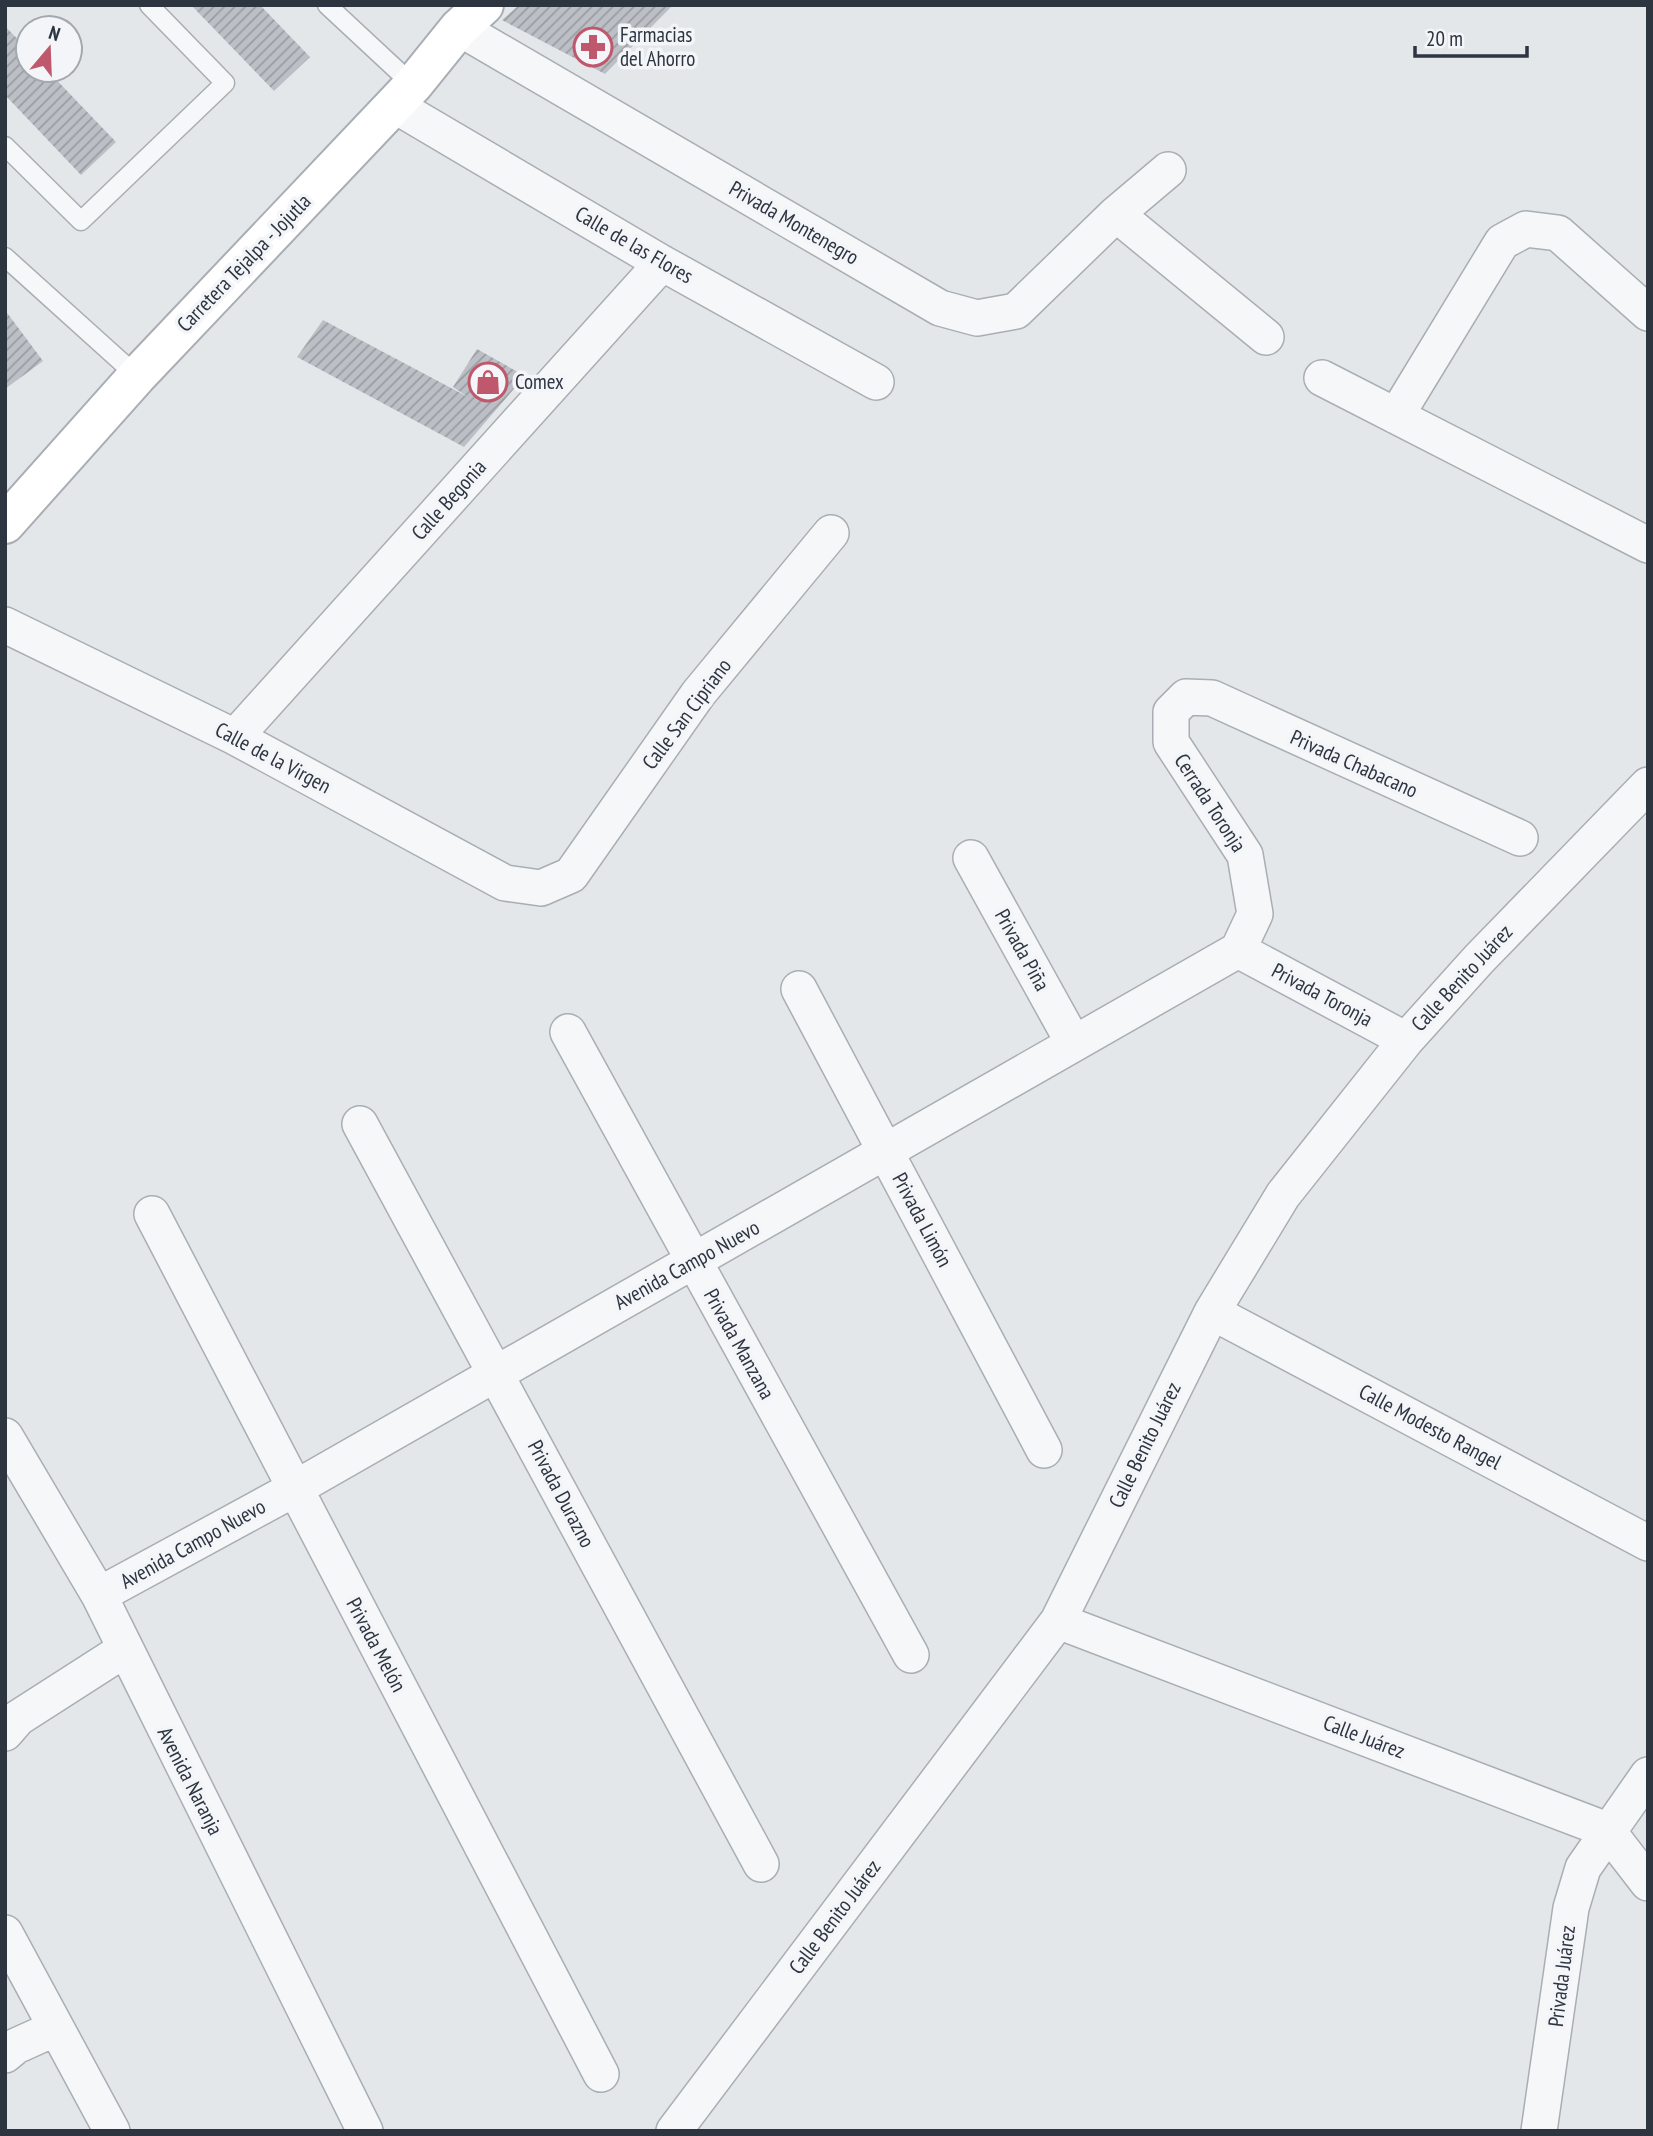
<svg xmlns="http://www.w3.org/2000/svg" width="1653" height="2136" font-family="'PT Sans Narrow',sans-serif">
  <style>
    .building { fill: url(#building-hatch) }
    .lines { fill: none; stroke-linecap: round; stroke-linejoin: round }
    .lane-casing { stroke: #a9aeb4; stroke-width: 21 }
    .street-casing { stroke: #a9aeb4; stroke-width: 38 }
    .secondary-casing { stroke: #a9aeb4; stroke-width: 42 }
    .lane { stroke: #f6f7f9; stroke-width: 18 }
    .street { stroke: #f6f7f9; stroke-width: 35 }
    .secondary { stroke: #fff; stroke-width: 38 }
    .labels { text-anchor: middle; stroke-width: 7; stroke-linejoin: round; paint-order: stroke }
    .poi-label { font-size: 21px; fill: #2d3541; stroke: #f3f5f8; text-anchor: start }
    .street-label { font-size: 21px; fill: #2d3541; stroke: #f3f5f8 }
  </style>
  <defs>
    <pattern id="building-hatch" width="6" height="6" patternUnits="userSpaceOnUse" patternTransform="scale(1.75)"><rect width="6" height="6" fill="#bcc0c6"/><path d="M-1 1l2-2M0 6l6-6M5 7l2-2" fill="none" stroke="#999da2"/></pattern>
  </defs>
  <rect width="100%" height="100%" fill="#e4e7ea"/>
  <path class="building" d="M191,5H260L310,57L274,91Z
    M519,5H673L605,74L502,20Z
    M5,26L28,50V70H47L116,142L81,175L5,95Z
    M5,310L43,361L5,389Z
    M323,320L468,397L453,387L477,349L525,376L464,447L297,357Z"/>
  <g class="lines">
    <defs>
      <path id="lane" d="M327,5L413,85
        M5,146L81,221L225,83L149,5
        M5,257L137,376"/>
      <path id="street" d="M459,28L940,308L977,318L1016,311L1116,214L1168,170
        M394,105L662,263L876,382
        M1116,214L1266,337
        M1322,378L1648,545
        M1396,416L1502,242L1526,229L1558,233L1648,313
        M5,625L235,737L505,883L541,888L571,875L698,694L831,533
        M235,737L662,263
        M971,858L1073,1042
        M1238,950L1406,1040
        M799,989L1044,1450
        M568,1032L911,1655
        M360,1124L761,1864
        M152,1214L601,2074
        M1212,1312L1648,1543
        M5,1436L99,1595L365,2131
        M99,1595L294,1489L1238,950L1255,914L1245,855L1171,742V712L1186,697L1212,698L1520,838
        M1058,1621L1607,1830L1648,1883
        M5,1733L18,1718L124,1650
        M5,1933L112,2131
        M5,2055L16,2046L56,2028
        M674,2131L1058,1621L1212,1312L1283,1195L1406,1040L1479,959L1648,785
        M1539,2131L1571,1908L1583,1868L1648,1775"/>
      <path id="secondary" d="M5,524L137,376L413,85L459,28L484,5"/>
    </defs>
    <use href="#lane" class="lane-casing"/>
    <use href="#street" class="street-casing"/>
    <use href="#secondary" class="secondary-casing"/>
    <use href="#lane" class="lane"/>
    <use href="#street" class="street"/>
    <use href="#secondary" class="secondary"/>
  </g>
  <defs>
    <symbol id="pharmacy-ring" viewBox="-11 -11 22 22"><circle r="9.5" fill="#f3f5f8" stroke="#c0586d" stroke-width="1.5"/><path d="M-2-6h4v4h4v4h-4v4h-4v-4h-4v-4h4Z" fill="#c0586d"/></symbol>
    <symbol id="shop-ring" viewBox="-11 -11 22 22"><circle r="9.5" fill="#f3f5f8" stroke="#c0586d" stroke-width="1.5"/><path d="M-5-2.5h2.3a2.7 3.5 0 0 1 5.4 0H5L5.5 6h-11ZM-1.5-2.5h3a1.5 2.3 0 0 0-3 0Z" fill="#c0586d"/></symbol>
  </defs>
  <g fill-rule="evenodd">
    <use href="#pharmacy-ring" x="571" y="25" width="44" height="44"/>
    <use href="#shop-ring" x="466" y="360" width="44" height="44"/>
  </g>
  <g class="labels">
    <g class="poi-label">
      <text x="620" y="42">Farmacias<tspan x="620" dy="24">del Ahorro</tspan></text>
      <text x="515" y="389">Comex</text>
    </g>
    <g class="street-label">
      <text transform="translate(794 223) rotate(30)" y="7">Privada Montenegro</text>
      <text transform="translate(634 245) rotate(30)" y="7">Calle de las Flores</text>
      <text transform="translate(244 263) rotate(-46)" y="7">Carretera Tejalpa - Jojutla</text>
      <text transform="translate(449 500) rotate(-48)" y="7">Calle Begonia</text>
      <text transform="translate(687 714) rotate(-53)" y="7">Calle San Cipriano</text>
      <text transform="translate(273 758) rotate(28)" y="7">Calle de la Virgen</text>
      <text transform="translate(1354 764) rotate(24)" y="7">Privada Chabacano</text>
      <text transform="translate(1210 803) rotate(57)" y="7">Cerrada Toronja</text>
      <text transform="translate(1022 950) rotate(61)" y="7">Privada Piña</text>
      <text transform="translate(1462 978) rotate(-47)" y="7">Calle Benito Juárez</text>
      <text transform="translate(1322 995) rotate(28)" y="7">Privada Toronja</text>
      <text transform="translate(922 1220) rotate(62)" y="7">Privada Limón</text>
      <text transform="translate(687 1265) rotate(-29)" y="7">Avenida Campo Nuevo</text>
      <text transform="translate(739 1344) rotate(61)" y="7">Privada Manzana</text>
      <text transform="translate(1430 1427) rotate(28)" y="7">Calle Modesto Rangel</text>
      <text transform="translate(1145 1445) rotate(-64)" y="7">Calle Benito Juárez</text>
      <text transform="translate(561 1494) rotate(62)" y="7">Privada Durazno</text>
      <text transform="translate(193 1544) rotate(-29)" y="7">Avenida Campo Nuevo</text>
      <text transform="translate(376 1645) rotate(62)" y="7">Privada Melón</text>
      <text transform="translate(1364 1737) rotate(21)" y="7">Calle Juárez</text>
      <text transform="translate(190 1781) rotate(63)" y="7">Avenida Naranja</text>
      <text transform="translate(835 1917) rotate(-53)" y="7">Calle Benito Juárez</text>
      <text transform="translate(1562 1976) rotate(-83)" y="7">Privada Juárez</text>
    </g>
  </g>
  <rect width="1653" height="2136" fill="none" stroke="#2d3541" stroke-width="14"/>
  <g transform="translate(49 49) rotate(19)"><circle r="33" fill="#f3f5f8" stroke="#a4a8af" stroke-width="2"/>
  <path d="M0-5L12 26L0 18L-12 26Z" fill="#c0586d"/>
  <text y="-10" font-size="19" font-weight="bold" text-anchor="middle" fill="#2d3541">N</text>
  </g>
  <path d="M1415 46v10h112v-10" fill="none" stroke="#2d3541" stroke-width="3.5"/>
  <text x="1426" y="46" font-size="21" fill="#2d3541" stroke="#f3f5f8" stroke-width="5" paint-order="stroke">20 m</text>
</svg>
